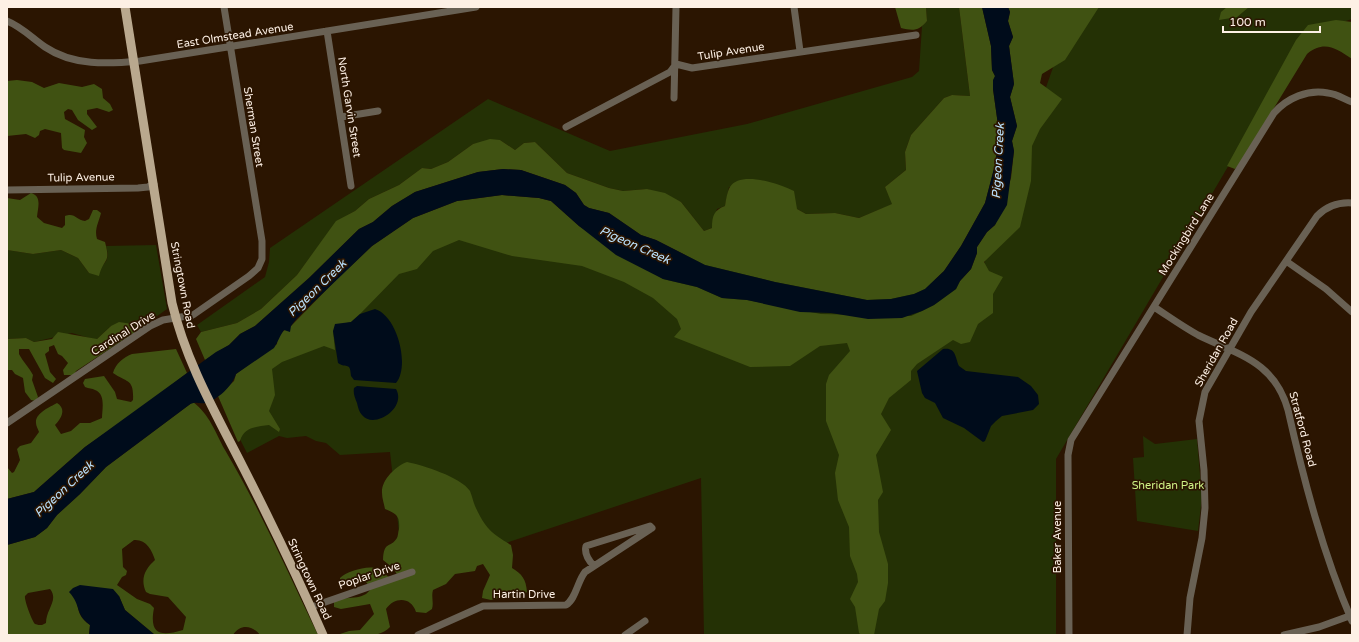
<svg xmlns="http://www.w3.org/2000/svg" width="1359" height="642" font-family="'Varela Round',sans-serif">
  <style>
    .green { fill: #243105 }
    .forest { fill: #405212; fill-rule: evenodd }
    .water { fill: #000c1b }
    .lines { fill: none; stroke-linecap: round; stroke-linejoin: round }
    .minor { stroke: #696154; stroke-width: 7 }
    .major { stroke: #b9a88e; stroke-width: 9 }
    .labels { text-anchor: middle; stroke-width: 3.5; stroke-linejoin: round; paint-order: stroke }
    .street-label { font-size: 11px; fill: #fdf0e5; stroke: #2b1501 }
    .park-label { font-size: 11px; fill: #cef285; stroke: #2b1501 }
    .water-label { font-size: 12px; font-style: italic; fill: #bbe3ff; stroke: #2b1501 }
  </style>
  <rect width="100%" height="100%" fill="#2b1501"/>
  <path class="green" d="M926,7H959L970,96L952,95L944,98L911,135L905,152L906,170L885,187L893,204L859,218L835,213L806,214L797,209L729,187L725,206L717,209L712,228L704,231L681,202L647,189L623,191L609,188L567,173L535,142L524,143L515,150L500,140L473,144L448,162L431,169L422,168L399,185L369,199L355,211L337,221L297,275L261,309L237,323L201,332L197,325L265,277L269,262L270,248L488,99L610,151L747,124L912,77L919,71L922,26L927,21Z
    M1086,7H1352V19L1309,33L1286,68L1056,459V635H704L701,478L404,577L390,452L340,455L326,443L316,441L306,436L287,438L279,436L247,453L219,398L444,231L977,284L1070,19Z
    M156,245L167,309L135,332V328L111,326L97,339H93L72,333L34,342L26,338L7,339V250L33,254L61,250L78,258L89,273C103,266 111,263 106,246Z
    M1143,436L1155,444L1197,439L1202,498L1198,531L1137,521L1133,458L1144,457Z"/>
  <path class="forest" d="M895,7H926L927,21C919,31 913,31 901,28Z
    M959,7H982L991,46L992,70L995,76L993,89L998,125L996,161L985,203L961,246L944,271L925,289L914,294L891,299L867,300L775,282L705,265L656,240L641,235L609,213L589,208L584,205L576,193L565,185L521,170L503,169L478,172L415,192L392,206L373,222L359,229L309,278L255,326L240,334L229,345L205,360L196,339L201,332L237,323L261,309L297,275L336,221L355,211L369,199L399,185L422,168L431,169L448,162L473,144L490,139L500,140L515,150L524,143L535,142L567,173L609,188L623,191L647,189L665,193L681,202L704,231L712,228C712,216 714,210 725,206C726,200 727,192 730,187C740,170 780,184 794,191L797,209L806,214L835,213L859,218L892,204L885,187L906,170L905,152L911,135L944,98L952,95L970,96Z
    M1008,7H1099L1065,60L1042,74L1040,83L1062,99L1040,129L1032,146L1031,181L1020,227L984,262L989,271L1003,277L993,294V313L978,324L970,342L961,344L953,340L917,364L911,371V380L889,398L881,414L891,430L876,455L883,492L878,500L879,532L888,564V583L885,601L879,609L874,635H861L859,633L855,607L850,599L858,582L857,574L850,556L849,527L838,500L835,473L839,455L826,421V384L829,375L850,351L847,343L820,346L790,366L750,367L674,337L681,329L677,319L653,298L624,282L582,266L512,256L459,240L433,251L417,269L399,274L360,314L351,322L342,324L333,331L335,350L324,346L282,362L272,369L275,395L269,411L280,429L279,432L269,425C255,427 244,427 240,441L238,442L218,396L234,381L236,374L277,344C277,335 284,330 291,326L333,283L372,246L413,218L457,201L502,195L539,198L551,201L579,226L663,279L697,287L722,298L747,300L821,314L911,316L922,311L934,305L956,289L960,281L971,269L977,253V247L987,232L995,225L1011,178L1014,151L1012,141L1017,126L1010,97L1014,84L1009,46L1013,37L1008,21L1010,12Z
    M1227,7H1249L1237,17L1219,20L1221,12Z
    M1336,20L1352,22V59C1336,48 1324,40 1307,54L1241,162L1235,169L1227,166L1296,40L1308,25Z
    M17,80L32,82L44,88L59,83L82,87L94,84L102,89L103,98L110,104L113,110L109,112L97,108L87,110V114L97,127L92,130L78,120L72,110L68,109L64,112L65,119L85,130L84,137L87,143L81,153L64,150L62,148L61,133L45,129L40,131L39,135L35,138L26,134L7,136V81Z
    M31,193C42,196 38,207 37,217L44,223L62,228L65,225V216C75,212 76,220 85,221L89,219L93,210H97L101,213C99,222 94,229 97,239L105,242C111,264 104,257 99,276L89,273L78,258L61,250L33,254L7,250V198L20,200Z
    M119,322L132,324L135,332L76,371L74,375H64L63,370L68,363L62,356L58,354L54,345L49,347V351L45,354L50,372L56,379L53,383L45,378L29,349H19V354C23,362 29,367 33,375L32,380L38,397L36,401L31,400L25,392L23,378L15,374L12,370H7V339L26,338L34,342L52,339L58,332L97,339L111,326Z
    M176,349L187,373L143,407L85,447L34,492L7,499V467L12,473L14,472L20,460L17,449L20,446L31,443L39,432C38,429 36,426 36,423C35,413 50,407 57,403C67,409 61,419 55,425L61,434L71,431L80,423H90L102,418C102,410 106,394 95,390C92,388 89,389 85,387L83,383L85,379L104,376L115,392L117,399L131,402L133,400C134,378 127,383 113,373C115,364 124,357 132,354Z
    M193,402C210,415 215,432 225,450C260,509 288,573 318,635H260C252,625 240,624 233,635H155L125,610L119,596L77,601C78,612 80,618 90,625L89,635H7V545L35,537L47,528L57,515L80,494L106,467ZM134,540C146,539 152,550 155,560C145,569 140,579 146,592L150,594L168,597L186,617L183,630C160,637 149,634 154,608L150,604L137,599L117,585L122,577L126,575L127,571L123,567L122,549ZM50,589C59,600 46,609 46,623L42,625C39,625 38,625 35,624C32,621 24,600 25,596L28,593Z
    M407,462C422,465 461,477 470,491C472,496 473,501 475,506C485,528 491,533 511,545L513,555L512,568C522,574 526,579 527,592L519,598L509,595L491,600L482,598L483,591L490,575L483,564L477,566L475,571L455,574L446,584L433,590C431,597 434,602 432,609L426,613L416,612C411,596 394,597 386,609L390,627C378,640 354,635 337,635L349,631L360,630L374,614L370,604L341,609L334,607V601C346,595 364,602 371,588L365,581L340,584V578C346,572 365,566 374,568C381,570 388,577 394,580L398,576L393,568L383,560C384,540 390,549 397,538C398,536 398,532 399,529C400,516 397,514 385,509C384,504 382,498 382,493C381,480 396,466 407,462Z"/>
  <path class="water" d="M982,7H1008L1010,12L1008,21L1013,37L1009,46L1014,84L1010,97L1017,126L1012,141L1014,151L1007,205L995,225L987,232L977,247V253L971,269L960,281L956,289L934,305L922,311L902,318L868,319L831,313L800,312L747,300L722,298L697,287L663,279L616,255L579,226L551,201L539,198L502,195L457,201L413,218L372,246L297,318L291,326L290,332L284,330C279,337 278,342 274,348L236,374C233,385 217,401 205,403C199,404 195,401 189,405L106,467L80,494L57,515L47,528L35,537L7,545V499L34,492L85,447L216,352L229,345L240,334L255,326L309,278L359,229L373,222L392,206L415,192L478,172L503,169L521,170L565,185L576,193L584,205L589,208L609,213L641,235L656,240L705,265L775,282L867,300L891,299L914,294L925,289L944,271L961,246L985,203L996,161L998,125L993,89V80L995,76L992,70L991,46Z
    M375,309C398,316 410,367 396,383L354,380L351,376C350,361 347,369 338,363L333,331L335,324L351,322L360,314Z
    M943,349C956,347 955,357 959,366L966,371L1018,377L1031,386L1038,395L1039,404L1033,410L1002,416L996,421L991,426L985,441L983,442L964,428L943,418L935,403L925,398L922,393L917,371Z
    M357,386L396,389C407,408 374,430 362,415C359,412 358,407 357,403C355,398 353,394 354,388Z
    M80,585L113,589L119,596L125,610L155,635H89L90,625C74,613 82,606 69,592L73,588Z"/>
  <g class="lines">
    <path class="minor" d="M794,7L800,51
      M7,21C22,27 32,38 45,47C73,66 108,64 140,61L476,7
      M327,31L351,186
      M674,98L676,7
      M341,117L378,111
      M566,127L670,72L676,64L692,68L916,35
      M7,190L138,188L148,187L154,184
      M1286,261L1326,289L1352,312
      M1154,307C1168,316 1183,327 1198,335C1239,355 1274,361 1288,410C1304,481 1323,554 1352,621
      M7,423L150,326L163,320L193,315L249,276L258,268L262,259V241L224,7
      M594,566C588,560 584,554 586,546L650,526L652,528
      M311,607L412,572
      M418,635L483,606L566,605C576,599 577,582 585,572L652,528
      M625,635L645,621
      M1069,635L1068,455L1071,440L1274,113C1287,98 1308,89 1328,93C1337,94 1344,99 1352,102
      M1187,635L1190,598L1202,538L1205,508L1204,470L1199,421L1205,392L1251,312L1317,216C1327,206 1338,202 1352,203
      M1284,635L1319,627L1352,615"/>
    <path class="major" d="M125,7L172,303C186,362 216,414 243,467C271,522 298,578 323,635"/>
  </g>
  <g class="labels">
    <g class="street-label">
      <text transform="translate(235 35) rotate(-9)" y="4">East Olmstead Avenue</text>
      <text transform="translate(731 51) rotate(-9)" y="4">Tulip Avenue</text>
      <text transform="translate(350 107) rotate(81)" y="4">North Garvin Street</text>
      <text transform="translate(254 127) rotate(81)" y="4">Sherman Street</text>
      <text transform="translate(81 177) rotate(-1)" y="4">Tulip Avenue</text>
      <text transform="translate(1186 234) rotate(-58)" y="4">Mockingbird Lane</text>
      <text transform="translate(183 285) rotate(79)" y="4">Stringtown Road</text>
      <text transform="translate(123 333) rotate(-32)" y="4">Cardinal Drive</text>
      <text transform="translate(1216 352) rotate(-61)" y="4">Sheridan Road</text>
      <text transform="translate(1303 429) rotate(75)" y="4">Stratford Road</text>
      <text transform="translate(1057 537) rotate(-90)" y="4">Baker Avenue</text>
      <text transform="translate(369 575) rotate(-19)" y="4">Poplar Drive</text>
      <text transform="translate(310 579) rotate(65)" y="4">Stringtown Road</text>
      <text x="524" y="598">Hartin Drive</text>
    </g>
    <g class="park-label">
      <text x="1168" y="489">Sheridan Park</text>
    </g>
    <g class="water-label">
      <text transform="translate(998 161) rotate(-87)" y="4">Pigeon Creek</text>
      <text transform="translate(635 245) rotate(24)" y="4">Pigeon Creek</text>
      <text transform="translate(317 288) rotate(-44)" y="4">Pigeon Creek</text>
      <text transform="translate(64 489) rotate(-43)" y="4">Pigeon Creek</text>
    </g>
  </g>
  <rect width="1359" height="642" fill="none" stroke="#fdf0e5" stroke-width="16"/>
  <path d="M1223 26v6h97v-6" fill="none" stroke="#fdf0e5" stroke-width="2"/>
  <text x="1229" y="26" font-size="12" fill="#fdf0e5" stroke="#2b1501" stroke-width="3" paint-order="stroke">100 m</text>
</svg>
